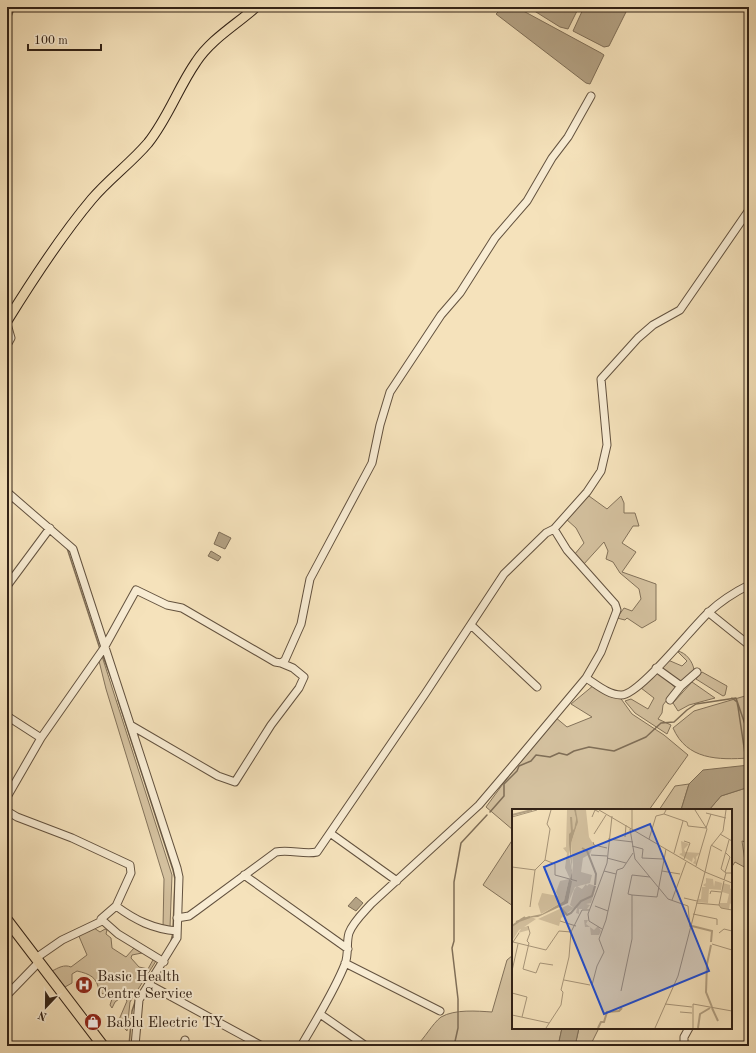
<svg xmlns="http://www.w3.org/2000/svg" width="756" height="1053" font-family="'Old Standard TT',serif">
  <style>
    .green { fill: #d4c19f; stroke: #83725a }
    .water { fill: #b3a183; stroke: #7f6e57 }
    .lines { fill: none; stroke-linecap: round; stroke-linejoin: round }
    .stream { stroke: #7f6e57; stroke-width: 1.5 }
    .minor-casing { stroke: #63523f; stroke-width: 9 }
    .major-casing { stroke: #322216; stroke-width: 11 }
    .highway-casing { stroke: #322216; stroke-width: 12 }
    .minor { stroke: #f8ecd3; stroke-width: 7 }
    .major { stroke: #f5e2bb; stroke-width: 9 }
    .highway { stroke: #f5e2bb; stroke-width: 10 }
    .labels { text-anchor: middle; stroke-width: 4; stroke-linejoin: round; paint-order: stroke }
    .poi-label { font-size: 15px; fill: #322216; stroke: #f8ecd3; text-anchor: start }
    .inset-river { fill: none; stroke: #b3a183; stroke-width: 2 }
    .inset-road { fill: none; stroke: #a79579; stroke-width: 1 }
    .view { fill: #1d4ed8; fill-opacity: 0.15; stroke: #1d4ed8; stroke-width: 2 }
    .inset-edge { fill: none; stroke: #322216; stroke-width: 2 }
  </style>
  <rect width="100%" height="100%" fill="#f5e2bb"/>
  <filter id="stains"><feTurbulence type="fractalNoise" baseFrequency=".005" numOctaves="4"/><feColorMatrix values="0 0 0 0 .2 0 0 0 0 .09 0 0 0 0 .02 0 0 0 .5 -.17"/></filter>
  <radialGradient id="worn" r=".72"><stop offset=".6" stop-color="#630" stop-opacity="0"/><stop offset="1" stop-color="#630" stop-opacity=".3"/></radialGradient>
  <path class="green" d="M589,496L607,509L621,496L624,503V513H635L639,526H633L622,543L636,552L622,572L656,584V620L642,628L627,618L625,620L617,618L624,608L632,611L641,599L639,589L620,573L613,562L606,559L608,551L604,542L583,565L574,555L584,543L576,528L566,519Z
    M677,651C686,652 693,662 694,670L682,682L660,667L668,660L682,666L687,661Z
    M101,653L172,875L170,927H163L164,879L106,689L98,657Z
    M657,672L676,688L663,705L662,713L658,719L671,725L667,734L635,713L625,701L631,699L648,709L654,698L641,688Z
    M702,672L727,686L725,695L723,696L696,679Z
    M692,682L715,698L689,705L678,711L673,703Z
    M594,685L619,696L632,714L664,735L688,755L649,810H513V830L486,807C508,776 532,747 555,717L567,727L592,717L571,704Z
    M745,696H749V758C718,760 687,760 673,728L694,711Z
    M689,784L681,810H659L675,786Z
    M749,787V843L742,841L746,868L735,862L731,868V810H709L721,796Z
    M513,839V906L483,885Z
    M94,928L100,932L105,929L107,930L106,934L111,938L112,948L126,957L134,948L142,953L132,955L131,958L139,967L148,969L154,958L156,961L130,1002L127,1031L118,1022L127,1001L123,996L115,1002L112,1008L110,1005L114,993L110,989L103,994L99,991C97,977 90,974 77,971L72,974V983L65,987L52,971C58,968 64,964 71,967L87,955L78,934Z
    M513,955V1028H562L558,1046H416C425,1038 432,1024 441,1017C455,1009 477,1011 492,1012L507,960Z
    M579,1028H599L590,1046H575Z"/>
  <path class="water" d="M503,7H516L601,53L604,55L590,84L586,83L496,14Z
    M528,7H579L568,29L560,27Z
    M584,7H624L627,10L609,46L604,47L573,31Z
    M219,532L231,538L225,549L214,544Z
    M211,551L221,557L218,561L208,556Z
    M749,765V787L721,796L709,810H681L689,784L703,770Z
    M356,897L363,903L356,911L348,906Z
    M562,1028H579L575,1046H558Z"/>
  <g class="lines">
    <path class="stream" d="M7,26L15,7
      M67,548L100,649
      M102,654L115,688
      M732,698L737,702L738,707L747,767
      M118,700L173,870L175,879L173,929
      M490,812L504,796V784L517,771L519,766L531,761L536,755L550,757L559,753L567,755L574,751L589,747L614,751L646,737L661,723L674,722L687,710L696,704L736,698L749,736
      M171,941L173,933
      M129,1046L132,1011L136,999
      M454,1046L458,1028V999L452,948L454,941V882L461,843L487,815"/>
    <defs>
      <path id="minor" d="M7,324L11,338L7,345
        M7,492L73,549L177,868L179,877L177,938L139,1000L135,1046
        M7,586L50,528
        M708,612L749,645
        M471,625L537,687
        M656,668L681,686L697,672
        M586,678C596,684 608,695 621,695C639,696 693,626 709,612C721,601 735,592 749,585
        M670,700L681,686
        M7,716L41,738
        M132,726L218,776L235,782L271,725L299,688L304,677L293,668L281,663
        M7,797L41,738L104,648L136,590L167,605L182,608L275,662L281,663L285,660L301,624L310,579L372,463L380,425L390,392L441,315L460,293L495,238L527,201L552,158L568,137L591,96
        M7,811L17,817L72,838L130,865L131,873L116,906L101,919L118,934L164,962
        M330,833L397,881
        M244,875L348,949
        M116,906C135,920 153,929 177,931
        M177,918L189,916L196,911L276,852C290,849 304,855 317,852L425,694L504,574L546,533L554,529L587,492L601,471L607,445L601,379L638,338L653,325L680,310L749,210
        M36,958L62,940L102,921
        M345,963L440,1011
        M150,985L262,1046
        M7,995L39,962
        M320,1014L366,1046
        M183,1046L185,1040
        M301,1046C316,1020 334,992 345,964C349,954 346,943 349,933C353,922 364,912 371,904L479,805L519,758L586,678L601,652L617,610L615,604L567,550L554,529
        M684,1046V1037L689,1028"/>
      <path id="major" d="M7,321C33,279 60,237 92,199C109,179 131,163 148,143C168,118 178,88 196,62C211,39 236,25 256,7"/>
      <path id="highway" d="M7,920L103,1046"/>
    </defs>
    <use href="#minor" class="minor-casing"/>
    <use href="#major" class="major-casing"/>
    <use href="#highway" class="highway-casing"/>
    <use href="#minor" class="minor"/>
    <use href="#major" class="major"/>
    <use href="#highway" class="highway"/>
  </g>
  <defs>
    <symbol id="hospital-disc" viewBox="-11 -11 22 22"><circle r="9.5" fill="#8f2418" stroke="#f8ecd3"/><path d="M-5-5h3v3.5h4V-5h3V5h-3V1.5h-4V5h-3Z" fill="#fff"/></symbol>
    <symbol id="shop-disc" viewBox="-11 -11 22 22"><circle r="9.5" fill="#8f2418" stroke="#f8ecd3"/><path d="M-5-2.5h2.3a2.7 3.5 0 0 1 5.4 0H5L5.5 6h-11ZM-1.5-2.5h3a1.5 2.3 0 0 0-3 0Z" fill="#fff"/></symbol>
  </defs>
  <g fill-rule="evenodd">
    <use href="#hospital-disc" x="74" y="975" width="20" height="20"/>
    <use href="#shop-disc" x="83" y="1012" width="20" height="20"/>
  </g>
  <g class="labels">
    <g class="poi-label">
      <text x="97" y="981">Basic Health<tspan x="97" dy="17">Centre Service</tspan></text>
      <text x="106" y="1027">Bablu Electric TY</text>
    </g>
  </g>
  <g transform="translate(512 809)">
    <rect width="220" height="220" fill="#f5e2bb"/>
    <path d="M55,1H62L64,10L57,46L60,62L58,70L53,59L55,44L51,39L54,38ZM64,1H74L77,28L82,36L78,45L71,49L69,63L80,66L78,74L63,78L57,92L61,56L59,34L65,16ZM169,32L177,35L172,40L173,43L188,44L184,48L185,56L181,54L183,51L181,48L180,53L167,45L170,44ZM194,69L201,70L202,78L203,72L210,74L209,81L197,80L196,94L185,93L186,90H189L190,78H194L191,76L194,74ZM57,70L52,92L29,105L26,95L30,84L46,87L44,83L48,72ZM211,74L218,76V80L220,79V97L218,94L217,100L209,99L207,94H215L217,85L210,83ZM74,75L75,77L77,75L84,77L79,94L74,95L78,96L75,100H67V105L64,104L65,99H62L49,109L47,117L26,110L56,96L62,99L58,96L62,81L65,77L70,80ZM19,108L24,110L12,118L16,117L17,121L6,124L9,120L7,121L0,132V118L9,109ZM72,111H76L74,115L82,121L86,117L89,122L87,126H79L78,118H73Z" fill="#d4c19f"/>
    <path d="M62,1H64L66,13L59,34L60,70H58L60,62L57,35V25L62,20L64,10ZM57,70L60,72L56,94L26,108L10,109L30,105L52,92Z" fill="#b3a183"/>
    <path class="inset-river" d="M0,6L20,1M59,8L60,23M70,39L75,42L84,65L83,76M48,98L55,106L59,104L69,92L80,87L83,77M4,113L18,108M0,117L13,108M180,117L200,122L199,133M199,136L195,155L194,183L200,198M200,199L206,212M86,219L89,213H92L95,203L107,202L110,199M186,219L188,205L198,199"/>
    <path class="inset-road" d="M87,1L193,63L220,74M183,1L195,20L184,57M194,4L214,9M152,5L175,13L176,17L194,19M0,8L25,1M80,8L83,1L87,3M194,19L199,5M118,20L123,50L156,90L176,97L178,118M120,20V1M82,25L94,6M208,25L220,32M113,28L114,16M96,30L121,33M137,30L144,7L152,5L154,1M172,32L178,34L172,50M81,33L82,36L95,39M199,36L210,42M120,37L131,40L130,49L151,50M162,44L171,12M79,46L95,47M95,49L114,54M33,51L43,55V66L65,72M0,58L23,61L33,51L38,20L35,15L39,1M92,62L104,65M150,62L168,65M193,63L199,37L211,22L214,1M213,63L218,48L214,44M214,64L209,60L217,31M212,71L214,64H220M198,85L199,82L209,83M120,86L116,85L120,66L138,68M172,89L185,92M160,91L174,53M184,94L207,96L212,72M207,96L209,99L220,101M83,97L96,102M18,98L23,61M181,105L205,110V116M48,112L64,117M16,117L18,124L15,132L17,134L11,160L24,164L28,154L41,156M90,120L77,112L76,105L95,54L100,7M7,124L1,133L34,141L47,122L59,123M207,124L212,120L220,122M200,135L220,141M0,162L6,135M52,171L78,176M80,176L85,157L92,143L87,130L94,111L105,61L111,59L121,44M109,182L120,130V86L145,88L154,40M0,184L15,188L10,208M153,195L180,198M168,203L180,204M0,206L37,214M34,219L49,196L51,183L49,181L57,148L59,123L70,101H77M143,219L166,167L193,63M181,219V195L220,202"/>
    <path class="view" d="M138,15L197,162L92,205L32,58Z"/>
    <rect width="220" height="220" class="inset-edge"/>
  </g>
  <rect width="756" height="1053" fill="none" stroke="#f5e2bb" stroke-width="24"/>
  <rect x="8" y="8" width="740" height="1037" fill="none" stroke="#322216" stroke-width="2"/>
  <rect x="12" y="12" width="732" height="1029" fill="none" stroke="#322216"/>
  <g transform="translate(46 1007) rotate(202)" stroke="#f8ecd3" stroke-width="3" paint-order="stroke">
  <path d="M0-3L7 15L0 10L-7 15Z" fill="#322216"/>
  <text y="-6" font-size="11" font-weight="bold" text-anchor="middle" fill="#322216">N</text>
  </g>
  <path d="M28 44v6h73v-6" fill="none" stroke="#322216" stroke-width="2"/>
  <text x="34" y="44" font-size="12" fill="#322216" stroke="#f8ecd3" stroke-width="3" paint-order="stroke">100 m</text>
  <rect width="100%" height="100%" filter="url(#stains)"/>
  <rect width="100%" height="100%" fill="url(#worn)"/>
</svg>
